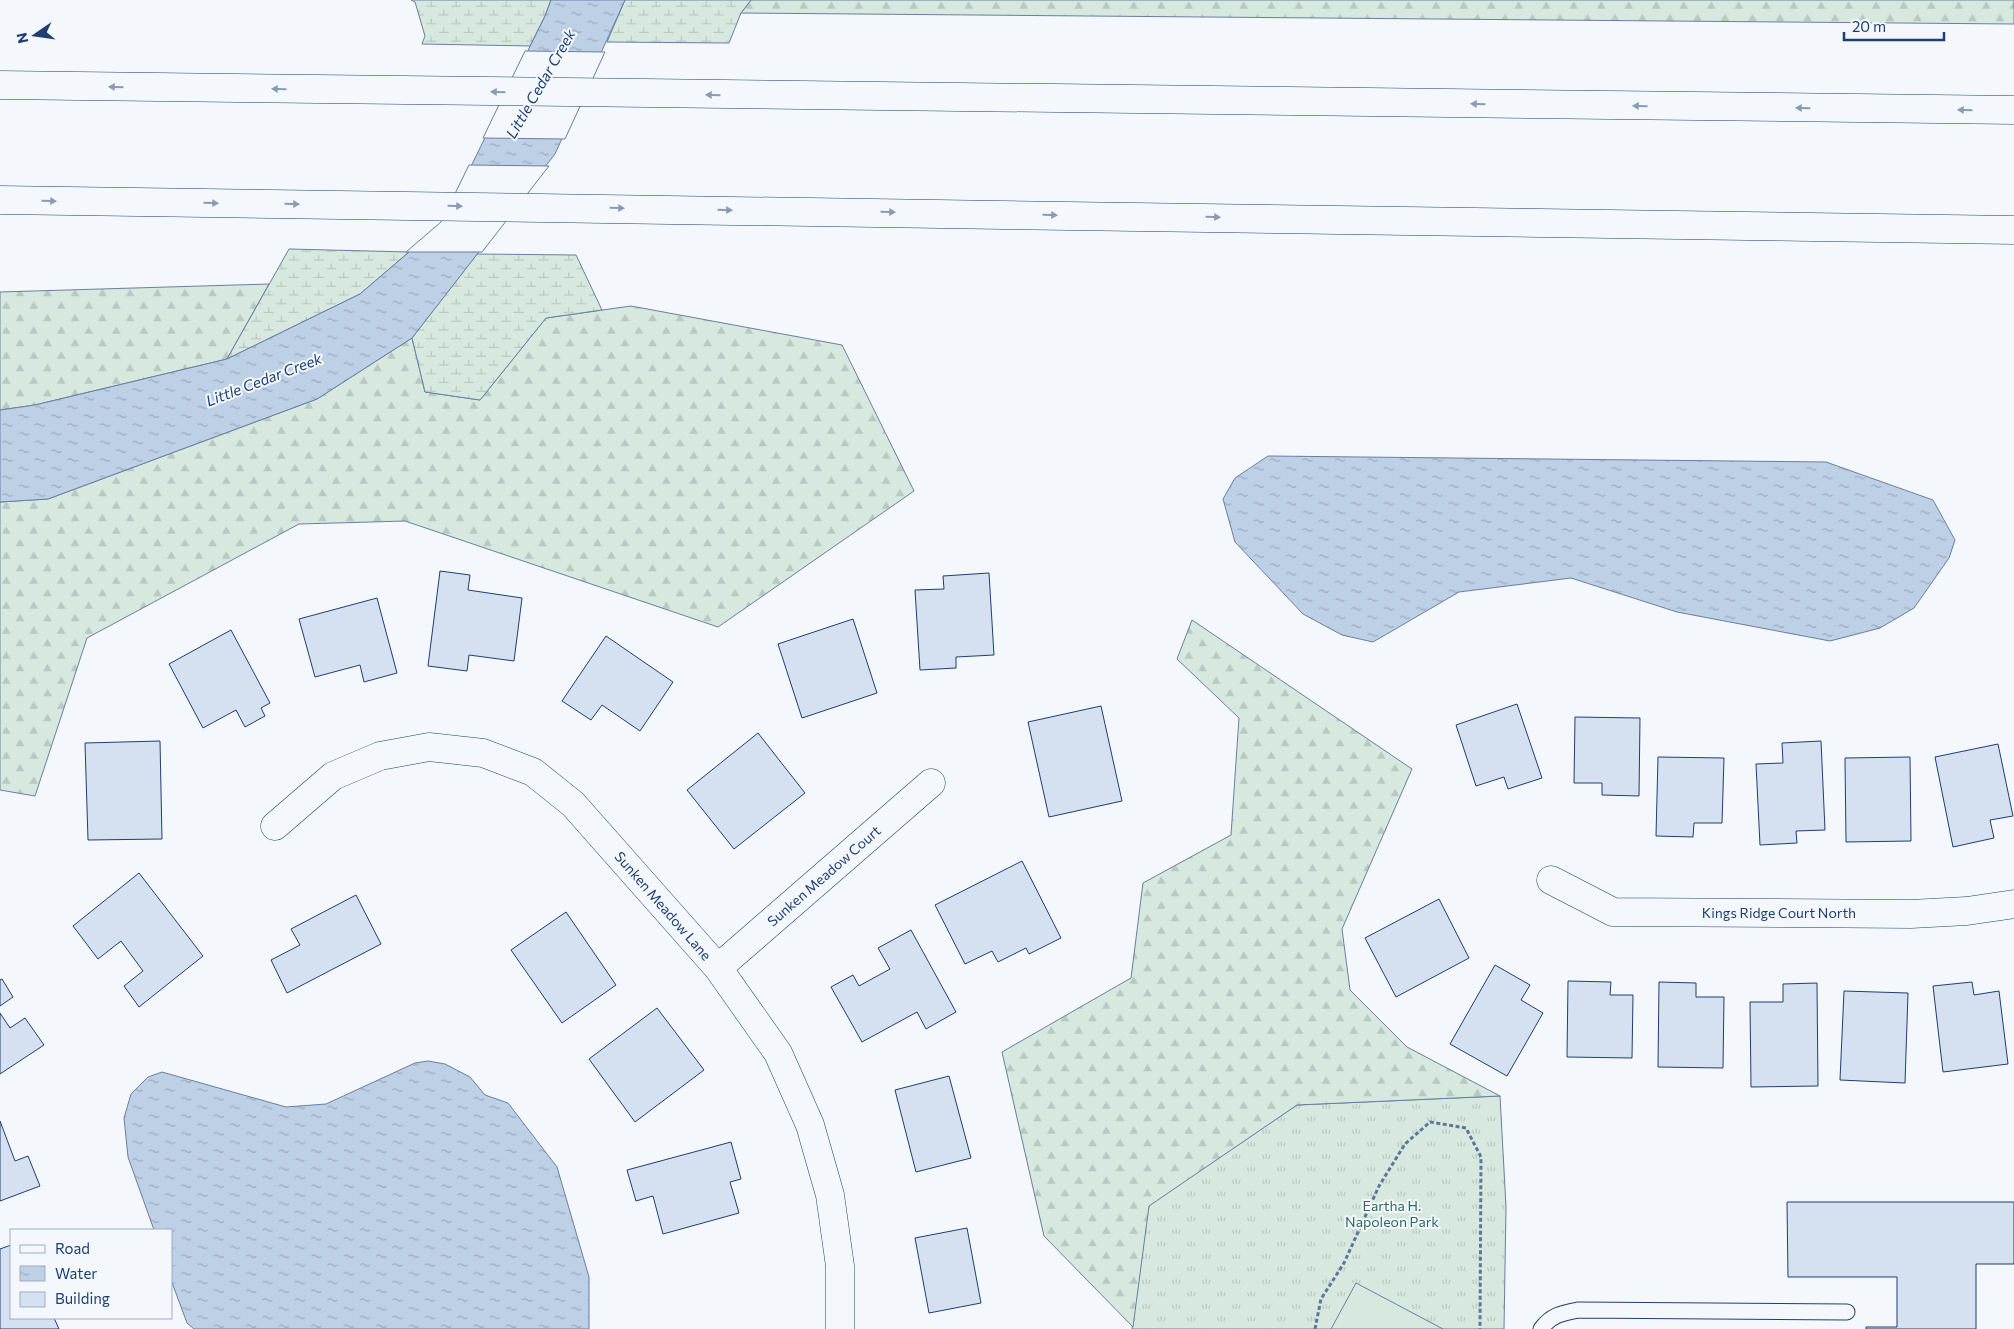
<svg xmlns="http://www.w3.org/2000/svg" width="2014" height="1329" font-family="Commissioner,sans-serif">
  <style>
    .grass { fill: url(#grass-tufts); stroke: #687fa3 }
    .forest { fill: url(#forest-firs); stroke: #687fa3 }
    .wetland { fill: url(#wetland-marsh); stroke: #687fa3 }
    .pitch { fill: #d7e8df; stroke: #687fa3 }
    .water { fill: url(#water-ripples); stroke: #687fa3 }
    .pier { fill: #f4f7fb; stroke: #687fa3 }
    .building { fill: #d5e0f0; stroke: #1d3f73 }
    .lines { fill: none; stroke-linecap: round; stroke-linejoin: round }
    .lane-casing { stroke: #1d3f73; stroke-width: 17 }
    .street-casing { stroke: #1d3f73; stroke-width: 29 }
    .highway-casing { stroke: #1d3f73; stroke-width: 29 }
    .path { stroke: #5e769c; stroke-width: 3; stroke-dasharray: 4 2.5; stroke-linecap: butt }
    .lane { stroke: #f4f7fb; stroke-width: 15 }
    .street { stroke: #f4f7fb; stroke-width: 28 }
    .highway { stroke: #f4f7fb; stroke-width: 28 }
    .oneway { fill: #889bb7 }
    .labels { text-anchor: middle; stroke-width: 4; stroke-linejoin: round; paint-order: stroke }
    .street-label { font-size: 14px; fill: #1d3f73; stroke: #f4f7fb }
    .park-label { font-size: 14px; fill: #2c6c60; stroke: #f4f7fb }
    .water-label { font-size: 15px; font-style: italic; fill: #1d3f73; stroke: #f4f7fb }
  </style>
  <defs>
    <pattern id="grass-tufts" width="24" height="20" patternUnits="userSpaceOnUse" patternTransform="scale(1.25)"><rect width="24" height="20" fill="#d7e8df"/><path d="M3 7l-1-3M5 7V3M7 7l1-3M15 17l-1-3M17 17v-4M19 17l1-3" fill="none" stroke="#b8c8c3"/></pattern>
    <pattern id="forest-firs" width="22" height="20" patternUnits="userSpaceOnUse" patternTransform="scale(1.25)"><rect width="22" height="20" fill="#d7e8df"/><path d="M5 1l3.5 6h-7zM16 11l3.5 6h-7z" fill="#b8c8c3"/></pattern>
    <pattern id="wetland-marsh" width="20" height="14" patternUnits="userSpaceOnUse" patternTransform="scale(1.25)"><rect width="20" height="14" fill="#d7e8df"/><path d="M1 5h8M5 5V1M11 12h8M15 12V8" fill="none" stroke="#b8c8c3"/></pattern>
    <pattern id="water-ripples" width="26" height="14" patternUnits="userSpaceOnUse" patternTransform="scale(1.25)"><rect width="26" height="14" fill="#bed0e5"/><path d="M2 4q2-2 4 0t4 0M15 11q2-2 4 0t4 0" fill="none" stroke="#9aaabe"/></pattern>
  </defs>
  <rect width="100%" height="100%" fill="#f4f7fb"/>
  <path class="grass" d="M1500,1096L1506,1207L1504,1329H1132L1148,1206L1297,1105Z"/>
  <path class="forest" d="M751,0H2014V24L741,13Z
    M269,284L227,359L35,405L0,410V292Z
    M631,306L842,345L914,491L718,627L405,521L299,524L87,638L35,796L0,790V502L48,499L317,399L412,338L425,392L480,400L546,318Z
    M1192,620L1412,769L1342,929L1350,990L1407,1047L1500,1096L1297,1105L1149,1206L1133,1327L1044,1236L1002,1052L1131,978L1143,883L1231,835L1239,718L1177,659Z"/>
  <path class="wetland" d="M411,0H551L545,16L530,46L422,44L425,36L415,2Z
    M625,0H751L741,13L729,43L607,42Z
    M289,249L409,252L360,294L227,359Z
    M477,254L576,255L602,310L546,318L480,400L425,392L412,338Z"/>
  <path class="pitch" d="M1356,1283L1443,1329H1331Z"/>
  <path class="water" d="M551,0H625L555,154L412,338L317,399L48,499L0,502V410L35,405L227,359L360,294L443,223L545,16Z
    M1268,456L1826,462L1933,500L1955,540L1949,558L1914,608L1880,628L1830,641L1677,612L1571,578L1459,592L1373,642L1342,635L1303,614L1235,542L1223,499L1235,478Z
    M428,1061L445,1064L470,1077L485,1095L508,1103L557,1167L589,1277V1329H194L187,1323L171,1280V1230H154L128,1157L124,1118L131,1094L148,1077L162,1072L286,1107L326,1104L415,1063Z"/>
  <path class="pier" d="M525,51L605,52L565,139L483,138Z
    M469,165L549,166L482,252H406L441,222Z"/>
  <path class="building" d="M440,571L470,575L468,590L522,598L514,661L469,655L467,671L428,666Z
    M989,573L994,655L956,657V668L920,670L915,590L944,589L943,576Z
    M377,598L397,673L364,682L360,665L315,677L299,619Z
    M853,619L877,693L802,718L778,644Z
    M231,630L270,703L261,708L265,716L245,727L236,710L203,728L169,664Z
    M606,636L673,682L640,731L602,705L591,720L562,701Z
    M1517,704L1542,778L1508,789L1504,777L1476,786L1456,725Z
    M1101,706L1122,801L1049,817L1028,722Z
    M1575,717L1640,718L1639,796L1602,795V783H1574Z
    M758,733L805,793L734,849L687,790Z
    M160,741L162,839L88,840L85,743Z
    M1821,741L1825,830L1796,831L1797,843L1760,845L1756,764L1783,763L1782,743Z
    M1998,744L2013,816L1990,820L1994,838L1953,847L1935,757Z
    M1658,757L1724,758L1722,823H1694L1693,837L1656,836Z
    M1910,757L1911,841L1846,842L1845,758Z
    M1022,861L1061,938L1029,954L1026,948L998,962L992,951L965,964L935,905Z
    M139,873L203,956L139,1007L124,986L143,971L121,941L98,959L73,926Z
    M356,895L381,944L287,993L271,960L300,945L291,929Z
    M1439,899L1469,958L1396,997L1365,938Z
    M566,912L616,985L562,1023L511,950Z
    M911,930L956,1012L926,1029L917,1012L862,1042L831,987L853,975L859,986L890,969L878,948Z
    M1495,965L1530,985L1521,1000L1543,1013L1507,1076L1450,1044Z
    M2,979L13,997L0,1006V980Z
    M1568,981L1611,982L1610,995H1633L1632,1058L1567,1057Z
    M1659,982L1696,983V997H1724L1723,1068L1658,1067Z
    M1972,982L1974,995L1999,991L2008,1064L1943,1072L1933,986Z
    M1817,983L1818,1086L1751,1087L1750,1002H1783V984Z
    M1844,991L1908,993L1905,1083L1840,1080Z
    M657,1008L704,1070L635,1122L589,1059Z
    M0,1013L10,1028L25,1018L44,1045L0,1074Z
    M949,1076L971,1158L916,1172L895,1090Z
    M0,1121L15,1161L28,1156L40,1186L0,1201Z
    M731,1142L741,1179L730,1182L739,1213L663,1234L653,1196L636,1201L627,1170Z
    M1787,1202H2014V1264H1976V1329H1866V1327H1897V1277H1788Z
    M967,1228L981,1303L929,1313L915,1238Z
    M11,1245V1318H54L59,1329H0V1249Z"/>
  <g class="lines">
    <defs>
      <path id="lane" d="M1541,1329C1551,1315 1562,1313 1578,1310L1847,1312"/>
      <path id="street" d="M275,826L333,776L380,756L429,747L483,753L533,772L573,804L718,968L778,1053L810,1125L830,1195L840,1266V1329
        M1551,880L1613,912L1911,914L1967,911L2014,904
        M718,968L931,783"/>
      <path id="highway" d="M0,85L2014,110
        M0,200L2014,230"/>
    </defs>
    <use href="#lane" class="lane-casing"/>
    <use href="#street" class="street-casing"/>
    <use href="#highway" class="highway-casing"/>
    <path class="path" d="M1315,1329L1321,1299L1344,1263L1379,1186L1405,1144L1430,1122L1466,1128L1481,1157L1480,1329"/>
    <use href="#lane" class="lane"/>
    <use href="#street" class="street"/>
    <use href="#highway" class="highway"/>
  </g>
  <defs><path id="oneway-solid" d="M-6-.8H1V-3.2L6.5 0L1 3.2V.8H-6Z" transform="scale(1.25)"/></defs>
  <g class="oneway">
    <use href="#oneway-solid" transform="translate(116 87) rotate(-179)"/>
    <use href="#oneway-solid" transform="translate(279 89) rotate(-179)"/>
    <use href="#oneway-solid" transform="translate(498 92) rotate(-179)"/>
    <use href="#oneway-solid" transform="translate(713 95) rotate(-179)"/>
    <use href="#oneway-solid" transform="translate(1478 104) rotate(-179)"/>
    <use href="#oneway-solid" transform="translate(1640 106) rotate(-179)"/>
    <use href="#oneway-solid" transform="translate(1803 108) rotate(-179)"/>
    <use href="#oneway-solid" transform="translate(1965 110) rotate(-179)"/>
    <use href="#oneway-solid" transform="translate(49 201) rotate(1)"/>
    <use href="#oneway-solid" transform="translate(211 203) rotate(1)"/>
    <use href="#oneway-solid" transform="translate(292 204) rotate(1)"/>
    <use href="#oneway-solid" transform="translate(455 206) rotate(1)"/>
    <use href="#oneway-solid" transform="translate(617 208) rotate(1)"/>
    <use href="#oneway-solid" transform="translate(725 210) rotate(1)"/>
    <use href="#oneway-solid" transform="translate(888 212) rotate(1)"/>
    <use href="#oneway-solid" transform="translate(1050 215) rotate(1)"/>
    <use href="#oneway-solid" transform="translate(1213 217) rotate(1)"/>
  </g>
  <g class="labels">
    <g class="street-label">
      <text transform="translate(824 876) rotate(-41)" y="5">Sunken Meadow Court</text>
      <text transform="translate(663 906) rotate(49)" y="5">Sunken Meadow Lane</text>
      <text x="1779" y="918">Kings Ridge Court North</text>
    </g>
    <g class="park-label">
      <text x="1392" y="1211">Eartha H.<tspan x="1392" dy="16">Napoleon Park</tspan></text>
    </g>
    <g class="water-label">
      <text transform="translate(541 84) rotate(-60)" y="5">Little Cedar Creek</text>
      <text transform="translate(264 380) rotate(-21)" y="5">Little Cedar Creek</text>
    </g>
  </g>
  <rect x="10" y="1229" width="162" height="90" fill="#f4f7fb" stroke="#9eadc5"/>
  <rect x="20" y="1245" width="25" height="8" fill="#f4f7fb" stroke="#9eadc5"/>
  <text x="55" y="1254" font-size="15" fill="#1d3f73">Road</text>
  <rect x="20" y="1266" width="25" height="15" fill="url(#water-ripples)" stroke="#9eadc5"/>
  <text x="55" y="1279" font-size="15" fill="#1d3f73">Water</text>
  <rect x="20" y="1292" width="25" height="15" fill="#d5e0f0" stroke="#9eadc5"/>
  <text x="55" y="1304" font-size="15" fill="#1d3f73">Building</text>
  <g transform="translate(35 35) rotate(257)" stroke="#f4f7fb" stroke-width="4" paint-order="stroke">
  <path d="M0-4L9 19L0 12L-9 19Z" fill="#1d3f73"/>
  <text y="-8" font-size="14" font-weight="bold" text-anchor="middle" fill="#1d3f73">N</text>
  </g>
  <path d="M1844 32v8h100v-8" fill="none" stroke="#1d3f73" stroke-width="2.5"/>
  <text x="1852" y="32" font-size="15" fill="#1d3f73" stroke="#f4f7fb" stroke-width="4" paint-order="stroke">20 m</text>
</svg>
